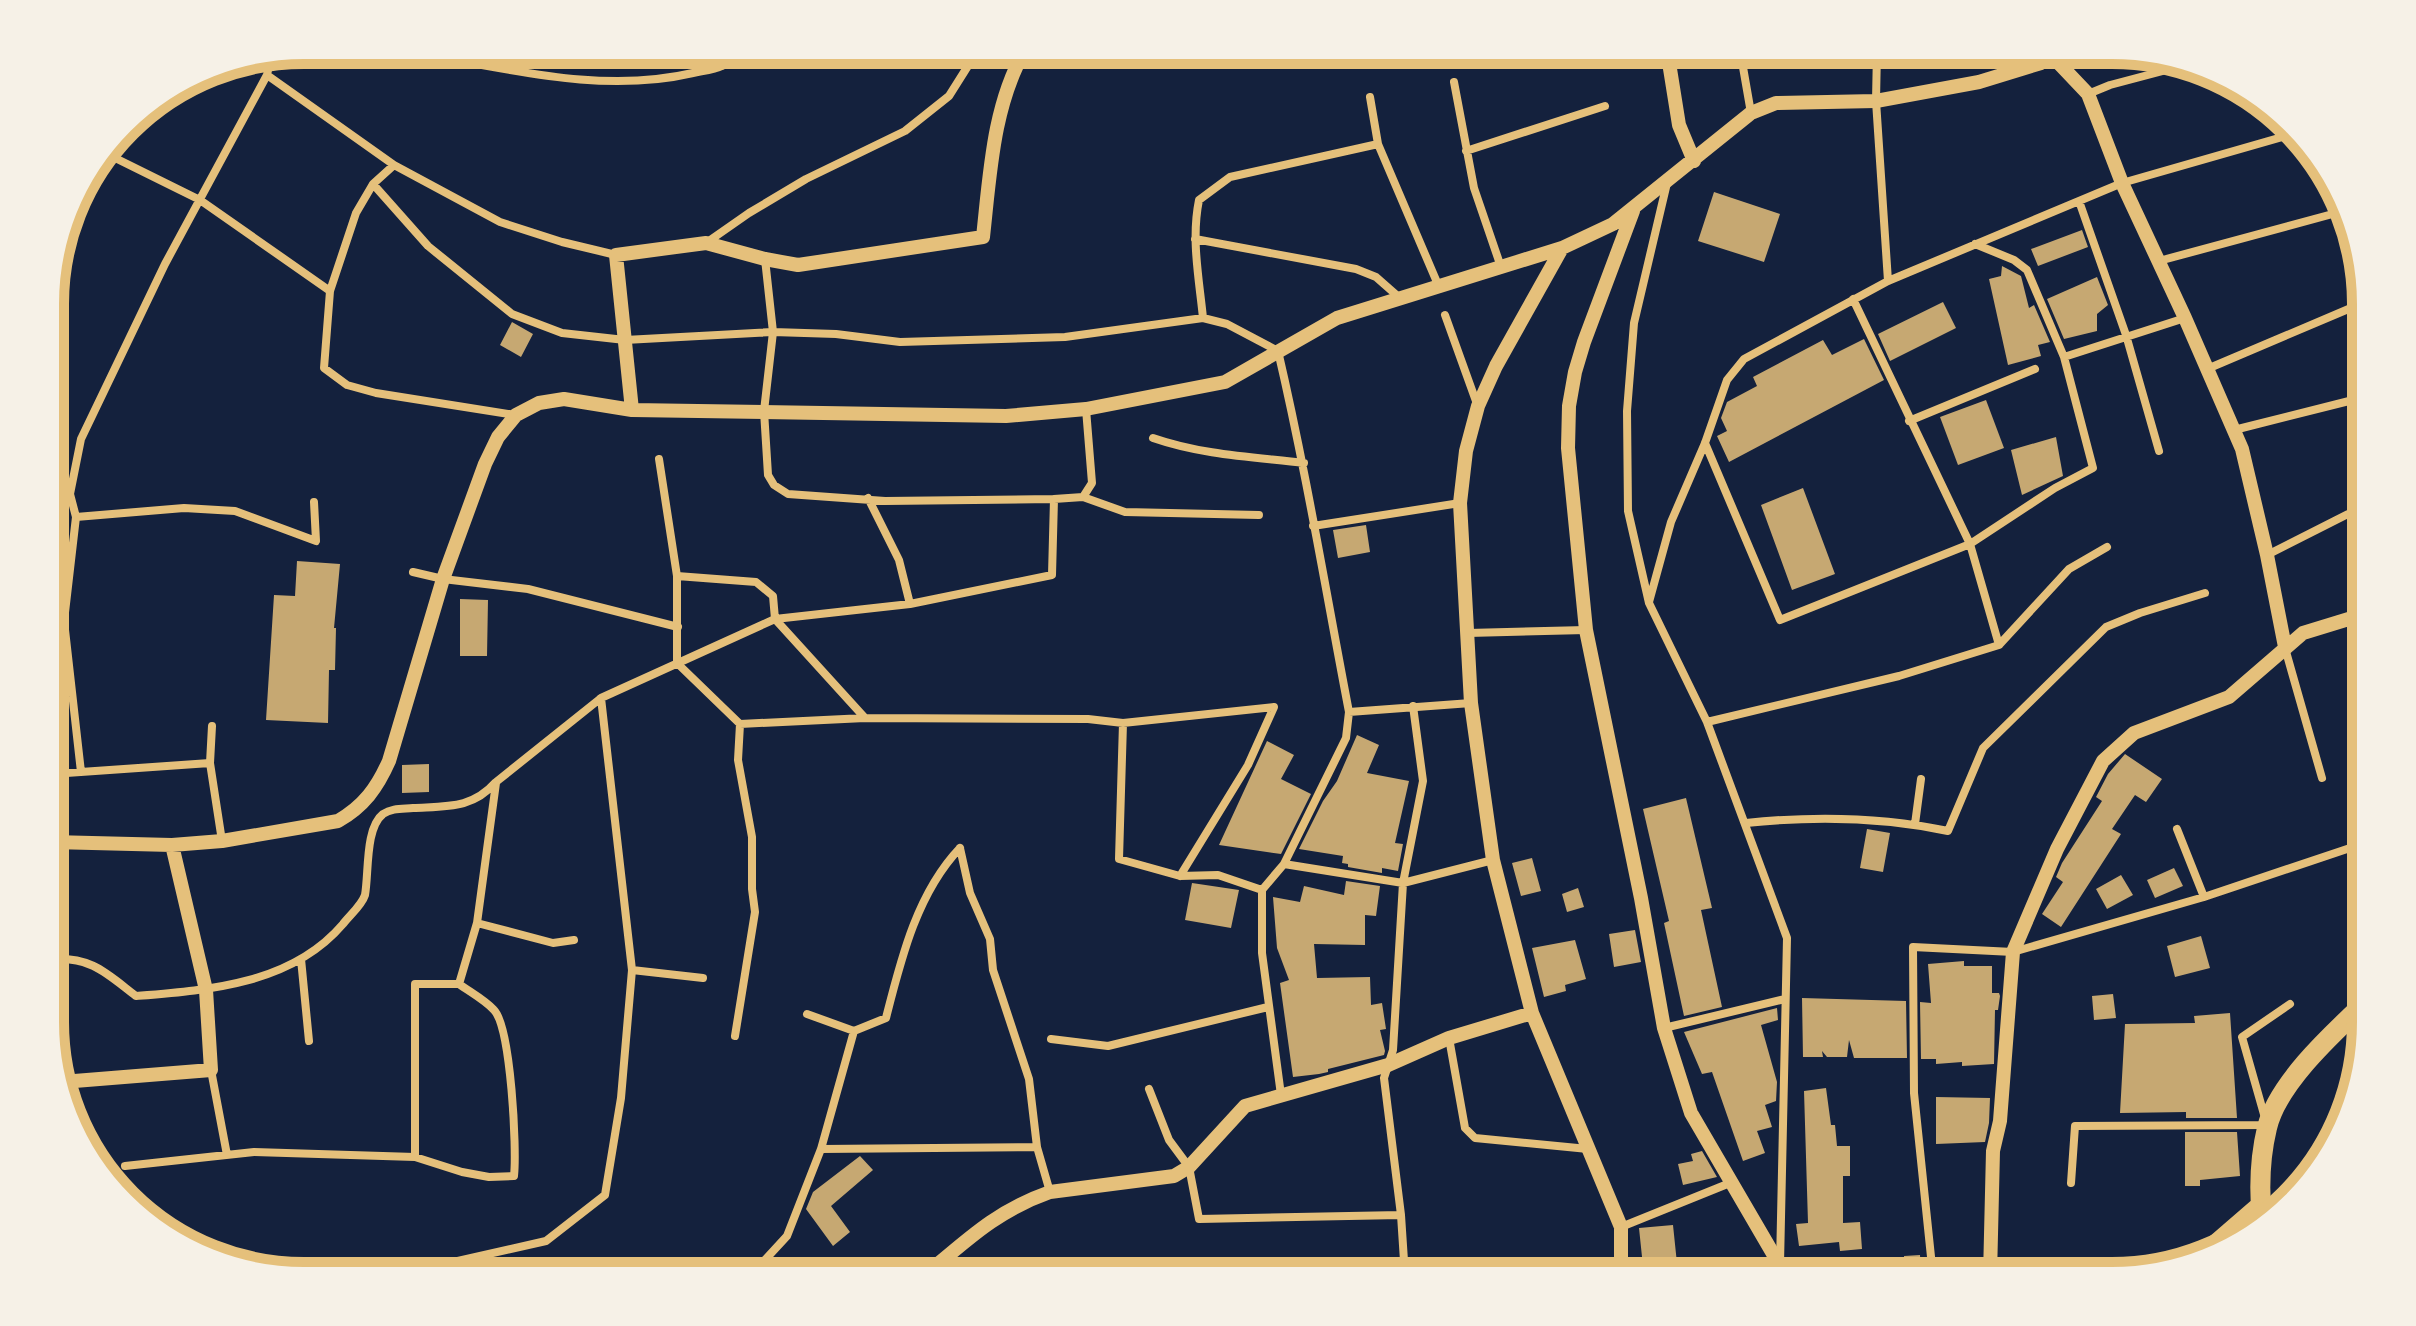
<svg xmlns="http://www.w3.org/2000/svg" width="2416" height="1326" font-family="Roboto,sans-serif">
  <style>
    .building { fill: #c6a872 }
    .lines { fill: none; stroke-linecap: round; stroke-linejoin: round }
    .minor { stroke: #e5c07b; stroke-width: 8 }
    .tertiary { stroke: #e5c07b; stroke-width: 14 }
    .primary { stroke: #e5c07b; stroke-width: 20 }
    .rim { fill: none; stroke: #e5c07b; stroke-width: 10 }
  </style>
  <rect width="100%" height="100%" fill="#14213d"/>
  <path class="building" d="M1714,192L1780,214L1764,262L1698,241Z
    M2082,230L2088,247L2038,266L2031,249Z
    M2002,266L2021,276L2029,308L2034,305L2050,342L2038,345L2041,356L2008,365L1989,279L2001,276Z
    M2097,277L2108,305L2097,314V331L2064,339L2047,299Z
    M1943,302L1956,328L1890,361L1878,334Z
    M512,322L533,334L521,357L500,345Z
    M1864,339L1884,380L1729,462L1717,436L1727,431L1721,418L1727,402L1757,386L1753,377L1823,340L1832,355Z
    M1986,400L2004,448L1958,465L1940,417Z
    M2056,437L2063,476L2022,495L2011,450Z
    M1803,488L1835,574L1792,590L1761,505Z
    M1366,525L1370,552L1338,558L1333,530Z
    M297,561L340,564L334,628H336L335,670H329L328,723L266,720L274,595L295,596Z
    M460,599L488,600L487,656H460Z
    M1357,735L1379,745L1367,773L1409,781L1395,843L1403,844L1398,871L1382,868V873L1348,867V864L1342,863L1343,856L1299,849L1323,801L1337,781Z
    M1267,741L1294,755L1281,779L1311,794L1281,854L1219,845Z
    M2125,754L2162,779L2146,802L2135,795L2112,829L2121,834L2061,927L2042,914L2063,882L2056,877L2062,863L2102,801L2096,797L2108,774Z
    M429,764V792L402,793V765Z
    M1686,798L1712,908L1701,910L1722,1007L1684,1016L1664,923L1669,921L1643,809Z
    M1867,829L1890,833L1883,872L1860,868Z
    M1532,858L1541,891L1521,896L1512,863Z
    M2174,868L2183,886L2155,898L2147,880Z
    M2121,875L2133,895L2107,909L2096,889Z
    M1346,881L1380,886L1376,916L1365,915V945L1314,944L1317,978L1370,977L1371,1005L1382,1003L1386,1029L1380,1030L1385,1051L1384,1055L1328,1069V1072L1319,1074L1293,1077L1280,983L1289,980L1277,948L1273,897L1300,902L1304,886L1344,895Z
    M1192,883L1239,890L1231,928L1185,920Z
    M1578,888L1584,907L1567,912L1562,894Z
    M1635,930L1641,962L1614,967L1609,934Z
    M2201,936L2210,968L2175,977L2167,946Z
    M1575,940L1586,979L1565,985L1566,991L1544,997L1532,948Z
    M1964,961V966H1992V993H1999L2000,996L1998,1010H1995L1994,1064L1962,1066V1062L1936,1064V1059H1921L1920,1002L1931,1003L1928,964Z
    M2113,994L2116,1018L2094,1020L2092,996Z
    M1802,998L1906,1001L1907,1058H1854L1849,1040L1847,1057H1827L1822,1051L1823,1057H1803Z
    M1777,1008L1778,1020L1761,1025L1777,1082L1776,1101L1765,1105L1772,1127L1757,1131L1765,1153L1743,1161L1712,1072L1702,1074L1684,1032Z
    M2230,1013L2237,1118H2186V1112L2120,1113L2125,1024L2195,1023L2194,1016Z
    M1826,1088L1831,1125H1835L1837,1146H1850V1176H1843V1223L1860,1222L1862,1249L1840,1251L1839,1242L1799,1246L1796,1224L1808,1223L1804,1091Z
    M1936,1097L1990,1098L1989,1123L1985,1142L1936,1144Z
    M2185,1132H2237L2240,1176L2200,1180V1186H2185Z
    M1702,1151L1717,1177L1683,1185L1678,1164L1693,1161L1691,1154Z
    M860,1156L873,1170L831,1206L850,1232L833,1246L806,1209L813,1192Z
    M1673,1225L1678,1273L1644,1276L1639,1228Z
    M1920,1255L1921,1272L1905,1273L1904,1256Z"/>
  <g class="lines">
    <path class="minor" d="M394,50C493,64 594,96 693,73C702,71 714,70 722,66C729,63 735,55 741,50
      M1740,50L1751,113
      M1877,50L1876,101L1888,281
      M267,75L394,165L500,222L562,242L616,255
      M1454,82L1474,188L1501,267
      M2088,94L2110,85L2178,67
      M1370,97L1378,144L1439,287
      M1466,151L1605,106
      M105,153L200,200L330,291
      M394,165L373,184L356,213L330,291L324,368L347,385L376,393L515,415
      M1667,183L1634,323L1627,411L1628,511L1649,603L1707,722L1787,938L1780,1264
      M373,184L428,246L512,314L562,333L625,340L773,332L836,334L900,342L1065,337L1203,318L1227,324L1278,351C1306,471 1326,592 1349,712L1346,738L1284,864L1262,890V953L1281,1095
      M2079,201L2126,335L2159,451
      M2336,214L2358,282
      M1195,239L1356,269L1376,277L1401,299
      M706,243L749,213L806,179L905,131L949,96L978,50
      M765,259L773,332L764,411L768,475L774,485L788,494L885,501L1054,499
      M2159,261L2340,212
      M1853,299L1970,544L1999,645
      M1445,315L1477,404
      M1203,318C1199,278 1191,239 1199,200L1230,177L1378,144
      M2064,357L2185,318
      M2207,369L2365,302
      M1909,421L2035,369
      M2234,430L2365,397
      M1153,438C1202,455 1253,457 1304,463
      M1705,443L1780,620L1970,544L2055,488L2093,468L2064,357L2027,270L2014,260L1975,244
      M659,459L677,576V663L740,724L738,760L752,837V889L755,912L735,1036
      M52,490L70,494
      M1083,497L1125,512L1259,515
      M868,498L899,560L910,604
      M76,517L184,508L235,511L316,541L314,502
      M1313,526L1460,503
      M2267,555L2348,514L2365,532
      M413,572L443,579L528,589L678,627
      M677,576L756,582L773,596L775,619L865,718
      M1649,602L1671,522L1705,443L1727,380L1744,359L1888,281L2122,183L2293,134
      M1468,633L1586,630
      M2285,648L2322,778
      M52,692L71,693
      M1349,712L1471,703
      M1707,722L1899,676L1999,645L2069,569L2107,547
      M1123,723L1119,859L1180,876L1218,875L1262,890
      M740,724L865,718L1088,719L1123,723L1274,707L1248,765L1180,876
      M212,726L210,763L222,841
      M81,772L64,621L76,517L70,494L81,439L165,264L267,75L271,56
      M52,774L210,763
      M1746,823C1812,816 1882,817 1948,831L1983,748L2106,627L2140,613L2205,593
      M1915,824L1921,779
      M2177,829L2204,897
      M960,848L970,893L990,939L993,970L1029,1079L1037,1147L1050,1192
      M1284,864L1403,883L1493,860
      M477,923L553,943L574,940
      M52,959C92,957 106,973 136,996C210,990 292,984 343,924C350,915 362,905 365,895C369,873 365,828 383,814C392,808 402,809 413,808C447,806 472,809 496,782L601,698L775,619L910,604L1052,575L1054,499L1083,497L1092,483L1086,409
      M301,959L309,1041
      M632,970L703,978
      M459,984L477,923L496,783
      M807,1014L854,1031
      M1664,1028L1785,999
      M1449,1038L1465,1128L1475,1138L1588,1149
      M1051,1039L1108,1046L1268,1007
      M211,1070L227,1155
      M1149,1089L1169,1140L1189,1167L1199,1219L1401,1215
      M821,1149L1037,1147
      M415,1157V984H459
      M125,1166L254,1152L415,1157L462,1172L489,1177L514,1176C517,1149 511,1028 494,1010C485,1000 470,992 459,984
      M2071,1183L2075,1126L2267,1125L2242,1037L2290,1004
      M1621,1227L1730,1183
      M391,1276L546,1241L605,1195L621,1098L632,970L601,698
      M750,1276L787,1236L821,1149L854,1031L886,1018C901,959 917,893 960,848
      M1405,1276L1401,1215L1384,1078L1393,1050L1403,883L1423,781L1413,706
      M1933,1276L1914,1093L1913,947L2013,952L2204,897L2365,843"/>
    <path class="tertiary" d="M1667,50L1679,125L1694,161
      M2051,55L2088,94L2122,183L2185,318L2242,449L2267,555L2285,647
      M1633,211L1584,342L1575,372L1569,406L1568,448L1586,630L1641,898L1664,1028L1691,1113L1786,1276
      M632,410L616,255L706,243L765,259L798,265L983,237C990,174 993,105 1025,50
      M52,842L172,845L222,841L338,821C364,806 377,788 389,761L443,579L485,464L498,437L516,415L539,403L564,399L632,410L1006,416L1086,409L1225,382L1337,318L1562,248
      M62,1082L211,1070L206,990L172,845
      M924,1276C967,1240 996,1211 1050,1192L1174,1176L1189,1167L1245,1106L1388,1065L1449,1038L1532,1013
      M1621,1276V1227L1532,1013L1493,860L1471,703L1460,503L1466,451L1478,406L1496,366L1562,248L1613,224L1751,113L1776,103L1876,101L1979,82L2041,63L2052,50
      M1990,1276L1993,1151L2000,1121L2013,952L2057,849L2103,761L2134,733L2229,697L2303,633L2365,614"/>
    <path class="primary" d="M2262,1220C2259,1190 2260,1157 2267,1128C2277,1084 2333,1033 2365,1003
      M2208,1251L2260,1206"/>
  </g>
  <path d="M0 0H2416V1326H0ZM304 64H2112A240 240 0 0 1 2352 304V1022A240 240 0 0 1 2112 1262H304A240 240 0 0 1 64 1022V304A240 240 0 0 1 304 64Z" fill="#f6f1e7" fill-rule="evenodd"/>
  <path class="rim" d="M304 64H2112A240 240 0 0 1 2352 304V1022A240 240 0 0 1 2112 1262H304A240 240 0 0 1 64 1022V304A240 240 0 0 1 304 64Z"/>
</svg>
